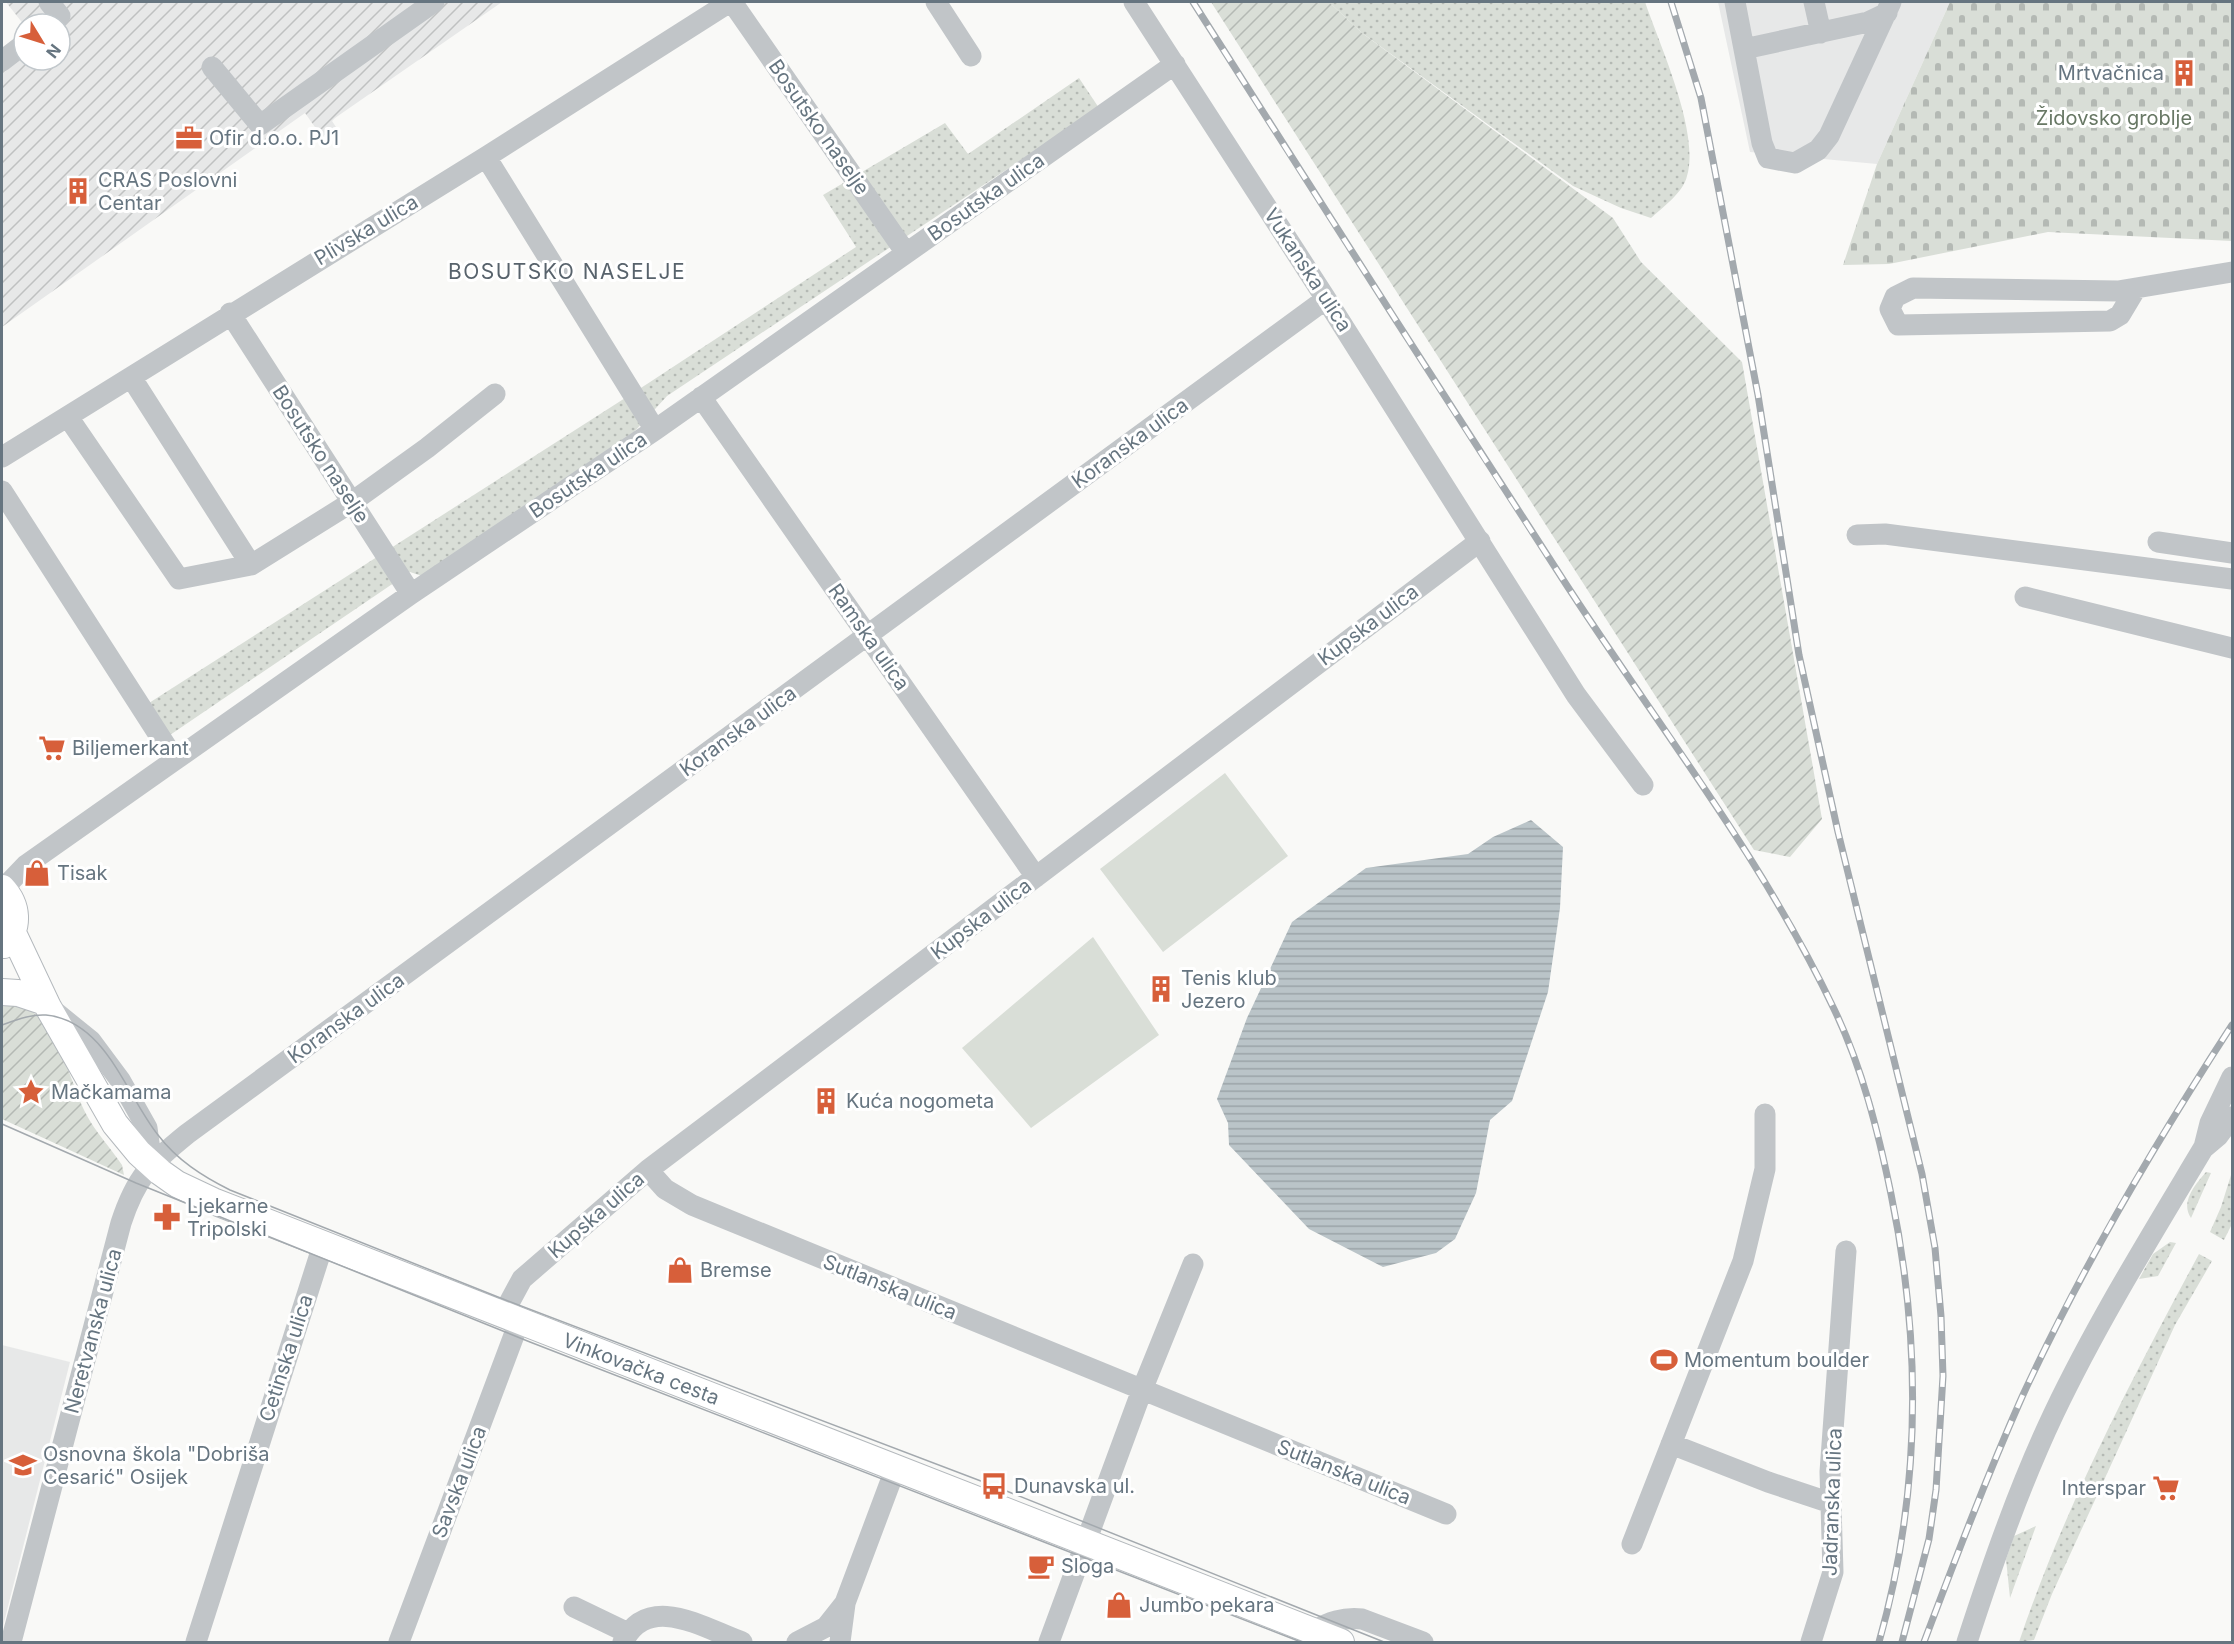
<svg xmlns="http://www.w3.org/2000/svg" width="2234" height="1644" font-family="Inter,sans-serif">
  <style>
    .built { fill: #e7e8e8 }
    .industrial { fill: url(#industrial-furrows) }
    .grass { fill: url(#grass-dots) }
    .cemetery { fill: url(#cemetery-stones) }
    .park { fill: #d9ded7 }
    .garden { fill: url(#garden-furrows) }
    .water { fill: url(#water-rules) }
    .lines { fill: none; stroke-linecap: round; stroke-linejoin: round }
    .major-casing { stroke: #b4b9bd; stroke-width: 28 }
    .minor { stroke: #c1c5c8; stroke-width: 21 }
    .major { stroke: #fff; stroke-width: 26 }
    .tram { stroke: #a3a9ae; stroke-width: 1.5 }
    .rail-casing { stroke: #a3a9ae; stroke-width: 7 }
    .rail { stroke: #fff; stroke-width: 4.5; stroke-dasharray: 14; stroke-linecap: butt }
    .labels { text-anchor: middle; stroke-width: 6; stroke-linejoin: round; paint-order: stroke }
    .poi-label { font-size: 20px; fill: #667580; stroke: #fff; text-anchor: start }
    .park-label { font-size: 20px; fill: #687865; stroke: #fff }
    .street-label { font-size: 20px; fill: #667580; stroke: #fff }
    .neighbourhood-label { font-size: 21px; letter-spacing: 1.5px; fill: #58636c; stroke: #fff }
  </style>
  <defs>
    <pattern id="industrial-furrows" width="10" height="10" patternUnits="userSpaceOnUse" patternTransform="scale(1.5)"><rect width="10" height="10" fill="#e7e8e8"/><path d="M-1 1l2-2M0 10L10 0M9 11l2-2" fill="none" stroke="#bfc1c1"/></pattern>
    <pattern id="grass-dots" width="8" height="8" patternUnits="userSpaceOnUse" patternTransform="scale(1.5)"><rect width="8" height="8" fill="#d9ded7"/><path d="M2 2h.1M6 6h.1" fill="none" stroke="#b4b9b4" stroke-width="1.8" stroke-linecap="round"/></pattern>
    <pattern id="cemetery-stones" width="16" height="16" patternUnits="userSpaceOnUse" patternTransform="scale(1.5)"><rect width="16" height="16" fill="#d9ded7"/><path d="M2 7V4a2 2 0 0 1 4 0v3zM10 15v-3a2 2 0 0 1 4 0v3z" fill="#b4b9b4"/></pattern>
    <pattern id="garden-furrows" width="10" height="10" patternUnits="userSpaceOnUse" patternTransform="scale(1.5)"><rect width="10" height="10" fill="#d9ded7"/><path d="M-1 1l2-2M0 10L10 0M9 11l2-2" fill="none" stroke="#b4b9b4"/></pattern>
    <pattern id="water-rules" width="6" height="5" patternUnits="userSpaceOnUse" patternTransform="scale(1.5)"><rect width="6" height="5" fill="#bac4c8"/><path d="M0 2.5h6" fill="none" stroke="#9ba4a8"/></pattern>
  </defs>
  <rect width="100%" height="100%" fill="#f9f9f7"/>
  <path class="built" d="M1718,2H1950L1877,164L1750,152Z
    M2,1345L70,1362L2,1630Z"/>
  <path class="industrial" d="M6,2H502L335,118L332,121L336,127L322,137L305,113L2,327V52L24,34V60H60V24L24,25Z"/>
  <path class="grass" d="M1329,2H1645C1660,46 1700,132 1687,176C1683,193 1663,207 1651,218L1621,208L1573,186L1362,33Z
    M1079,78L1099,108L667,396L634,432L422,576L410,572L170,735L149,703L647,384L856,247L823,195L945,123L968,154Z
    M2206,1172L2211,1173L2191,1218C2180,1202 2195,1185 2206,1172Z
    M2231,1175L2232,1224L2224,1240L2210,1232L2221,1207Z
    M2170,1242L2176,1243L2158,1276L2139,1279L2153,1254Z
    M2199,1254L2212,1261L2175,1325L2052,1594L2034,1640L2019,1642C2065,1506 2131,1380 2199,1254Z
    M2036,1526L2010,1598L2006,1559L2014,1536Z"/>
  <path class="cemetery" d="M1950,2H2232V241L2048,232L1889,264L1843,265L1877,164Z"/>
  <path class="park" d="M1225,773L1288,856L1163,952L1100,869Z
    M1093,937L1159,1035L1031,1128L962,1048Z"/>
  <path class="garden" d="M1211,2H1329L1362,33L1613,218L1641,262L1742,362L1822,819L1790,857L1754,850Z
    M2,1004C11,1004 20,1003 28,1009C58,1026 71,1083 85,1112C95,1132 110,1147 122,1165L124,1175L2,1119Z"/>
  <path class="water" d="M1531,820L1563,847L1560,908L1548,992L1512,1101L1490,1120L1476,1193L1455,1239L1436,1253L1383,1267L1309,1229L1229,1145L1228,1123L1217,1099L1247,1018L1292,922L1366,868L1468,854L1493,837Z"/>
  <g class="lines">
    <defs>
      <path id="major" d="M2,888C18,905 20,927 4,945
        M13,933L48,1007L115,1124L139,1153L160,1172L177,1184L213,1201L1341,1642
        M2,992L18,993L42,1001"/>
    </defs>
    <use href="#major" class="major-casing"/>
    <path class="minor" d="M49,2L60,16L50,24
      M732,2L906,253
      M936,2L971,56
      M1134,2L1326,299L1576,695L1643,785
      M1735,2L1762,143L1768,158L1795,163L1818,150L1829,136L1891,2
      M1814,2L1821,33
      M1744,49L1868,22L1887,13
      M2,61L24,44
      M212,67L260,125L434,2
      M486,157L655,430
      M2135,290L2120,315L2110,321L1898,325L1890,309L1895,297L1913,288L2118,291L2232,272
      M230,313L411,594
      M131,377L251,565
      M701,397L1036,877
      M68,417L179,579L251,565L352,502L427,448L495,394
      M2,457L486,157L730,2
      M2,491L175,760
      M1857,535L1885,534L2232,579
      M2158,542L2232,553
      M2025,597L2232,648
      M3,889L26,865L175,760L411,594L655,430L1175,64
      M54,1011L91,1041L120,1080L147,1128L152,1165
      M2205,1147L2218,1136L2232,1117
      M648,1170L665,1189L692,1205L1446,1514
      M502,1316L522,1279L648,1170L1480,541
      M1671,1444L1768,1482L1831,1503
      M1632,1544L1743,1261L1765,1169V1114
      M574,1607L628,1633
      M1313,1631C1329,1622 1343,1617 1362,1619L1423,1642
      M11,1642L121,1223C136,1177 150,1164 187,1134L1326,299
      M196,1642L323,1245
      M399,1642L519,1322
      M623,1642C649,1592 703,1628 742,1642
      M797,1642L826,1627L845,1603L896,1467
      M840,1642L845,1604
      M1049,1642L1142,1390L1193,1264
      M1811,1642L1833,1572L1830,1472L1846,1251
      M1967,1642C1992,1565 2019,1487 2054,1413C2098,1321 2152,1234 2204,1147L2210,1123L2232,1077"/>
    <use href="#major" class="major"/>
    <path class="tram" d="M2,1025C16,1020 31,1014 46,1015C106,1021 126,1095 158,1135C177,1160 202,1176 230,1190L508,1301L994,1486L1384,1642
      M2,1124L136,1183L530,1342L1301,1642"/>
    <defs>
      <path id="rail" d="M1193,2C1315,194 1438,387 1562,578C1653,719 1762,857 1834,1009C1862,1067 1878,1131 1891,1194C1922,1344 1921,1494 1879,1642
        M1671,2L1701,98L1758,395L1799,655L1838,832L1922,1174L1935,1248L1941,1316L1943,1376L1936,1490L1929,1539L1902,1642
        M1924,1642C1955,1560 1986,1478 2022,1397C2082,1267 2154,1145 2232,1025"/>
    </defs>
    <use href="#rail" class="rail-casing"/>
    <use href="#rail" class="rail"/>
  </g>
  <defs>
    <symbol id="building-bare" viewBox="-9 -9 18 18"><path d="M-4-6H4V6H1V3H-1V6H-4ZM-2.5-4.3h1.7v1.8h-1.7ZM.8-4.3h1.7v1.8H.8ZM-2.5-1h1.7V.8h-1.7ZM.8-1h1.7V.8H.8Z" fill="#d75f3a" stroke="#fff" stroke-width="2.5" paint-order="stroke"/></symbol>
    <symbol id="office-bare" viewBox="-9 -9 18 18"><path d="M-6-3h4V-5.5h4V-3h4V5H-6ZM-1-4.5V-3h2v-1.5ZM-6 0V1H6V0Z" fill="#d75f3a" stroke="#fff" stroke-width="2.5" paint-order="stroke"/></symbol>
    <symbol id="supermarket-bare" viewBox="-9 -9 18 18"><path d="M-6-5.5h2.5l.6 2H6L4.5 2H-2.5L-4.4-4H-6ZM-1.5 3.2a1.3 1.3 0 1 0 .1 0ZM3 3.2a1.3 1.3 0 1 0 .1 0Z" fill="#d75f3a" stroke="#fff" stroke-width="2.5" paint-order="stroke"/></symbol>
    <symbol id="shop-bare" viewBox="-9 -9 18 18"><path d="M-5-2.5h2.3a2.7 3.5 0 0 1 5.4 0H5L5.5 6h-11ZM-1.5-2.5h3a1.5 2.3 0 0 0-3 0Z" fill="#d75f3a" stroke="#fff" stroke-width="2.5" paint-order="stroke"/></symbol>
    <symbol id="sight-bare" viewBox="-9 -9 18 18"><path d="M0-6L1.8-2.2L6-1.7L2.9 1.2L3.7 5.4L0 3.3L-3.7 5.4L-2.9 1.2L-6-1.7L-1.8-2.2Z" fill="#d75f3a" stroke="#fff" stroke-width="2.5" paint-order="stroke"/></symbol>
    <symbol id="pharmacy-bare" viewBox="-9 -9 18 18"><path d="M-2-6h4v4h4v4h-4v4h-4v-4h-4v-4h4Z" fill="#d75f3a" stroke="#fff" stroke-width="2.5" paint-order="stroke"/></symbol>
    <symbol id="stadium-bare" viewBox="-9 -9 18 18"><path d="M0-5a6.5 5 0 1 0 0 10a6.5 5 0 1 0 0-10ZM-3.5-1.8h7v3.6h-7Z" fill="#d75f3a" stroke="#fff" stroke-width="2.5" paint-order="stroke"/></symbol>
    <symbol id="school-bare" viewBox="-9 -9 18 18"><path d="M0-5L7-2L0 1L-7-2ZM-4 1L0 2.5L4 1V4Q0 6-4 4Z" fill="#d75f3a" stroke="#fff" stroke-width="2.5" paint-order="stroke"/></symbol>
    <symbol id="bus-bare" viewBox="-9 -9 18 18"><path d="M-5-6H5V4H4V6H2V4H-2V6H-4V4H-5ZM-3.5-4V0h7V-4ZM-3.5 1.2v1.5H-2V1.2ZM2 1.2v1.5H3.5V1.2Z" fill="#d75f3a" stroke="#fff" stroke-width="2.5" paint-order="stroke"/></symbol>
    <symbol id="cafe-bare" viewBox="-9 -9 18 18"><path d="M-5.5-4.5H6V0H3Q3 3.5 0 3.5H-2.5Q-5.5 3.5-5.5 0ZM3-3.2v2h1.7v-2ZM-6 4.5H4V6H-6Z" fill="#d75f3a" stroke="#fff" stroke-width="2.5" paint-order="stroke"/></symbol>
  </defs>
  <g fill-rule="evenodd">
    <use href="#building-bare" x="2165" y="54" width="38" height="38"/>
    <use href="#office-bare" x="170" y="119" width="38" height="38"/>
    <use href="#building-bare" x="59" y="172" width="38" height="38"/>
    <use href="#supermarket-bare" x="33" y="729" width="38" height="38"/>
    <use href="#shop-bare" x="18" y="854" width="38" height="38"/>
    <use href="#building-bare" x="1142" y="970" width="38" height="38"/>
    <use href="#sight-bare" x="12" y="1073" width="38" height="38"/>
    <use href="#building-bare" x="807" y="1082" width="38" height="38"/>
    <use href="#pharmacy-bare" x="148" y="1198" width="38" height="38"/>
    <use href="#shop-bare" x="661" y="1251" width="38" height="38"/>
    <use href="#stadium-bare" x="1645" y="1341" width="38" height="38"/>
    <use href="#school-bare" x="4" y="1446" width="38" height="38"/>
    <use href="#bus-bare" x="975" y="1467" width="38" height="38"/>
    <use href="#supermarket-bare" x="2147" y="1469" width="38" height="38"/>
    <use href="#cafe-bare" x="1022" y="1547" width="38" height="38"/>
    <use href="#shop-bare" x="1100" y="1586" width="38" height="38"/>
  </g>
  <g class="labels">
    <g class="poi-label">
      <text x="2164" y="80" text-anchor="end">Mrtvačnica</text>
      <text x="209" y="145">Ofir d.o.o. PJ1</text>
      <text x="98" y="187">CRAS Poslovni<tspan x="98" dy="23">Centar</tspan></text>
      <text x="72" y="755">Biljemerkant</text>
      <text x="57" y="880">Tisak</text>
      <text x="1181" y="985">Tenis klub<tspan x="1181" dy="23">Jezero</tspan></text>
      <text x="51" y="1099">Mačkamama</text>
      <text x="846" y="1108">Kuća nogometa</text>
      <text x="187" y="1213">Ljekarne<tspan x="187" dy="23">Tripolski</tspan></text>
      <text x="700" y="1277">Bremse</text>
      <text x="1684" y="1367">Momentum boulder</text>
      <text x="43" y="1461">Osnovna škola "Dobriša<tspan x="43" dy="23">Cesarić" Osijek</tspan></text>
      <text x="1014" y="1493">Dunavska ul.</text>
      <text x="2146" y="1495" text-anchor="end">Interspar</text>
      <text x="1061" y="1573">Sloga</text>
      <text x="1139" y="1612">Jumbo pekara</text>
    </g>
    <g class="park-label">
      <text x="2114" y="125">Židovsko groblje</text>
    </g>
    <g class="street-label">
      <text transform="translate(819 127) rotate(55)" y="7">Bosutsko naselje</text>
      <text transform="translate(986 197) rotate(-35)" y="7">Bosutska ulica</text>
      <text transform="translate(366 230) rotate(-31)" y="7">Plivska ulica</text>
      <text transform="translate(1308 270) rotate(57)" y="7">Vukanska ulica</text>
      <text transform="translate(1130 443) rotate(-36)" y="7">Koranska ulica</text>
      <text transform="translate(321 454) rotate(57)" y="7">Bosutsko naselje</text>
      <text transform="translate(588 475) rotate(-34)" y="7">Bosutska ulica</text>
      <text transform="translate(1368 625) rotate(-37)" y="7">Kupska ulica</text>
      <text transform="translate(869 637) rotate(55)" y="7">Ramska ulica</text>
      <text transform="translate(738 731) rotate(-36)" y="7">Koranska ulica</text>
      <text transform="translate(981 919) rotate(-37)" y="7">Kupska ulica</text>
      <text transform="translate(346 1018) rotate(-36)" y="7">Koranska ulica</text>
      <text transform="translate(596 1215) rotate(-41)" y="7">Kupska ulica</text>
      <text transform="translate(890 1287) rotate(22)" y="7">Sutlanska ulica</text>
      <text transform="translate(93 1331) rotate(-75)" y="7">Neretvanska ulica</text>
      <text transform="translate(286 1358) rotate(-72)" y="7">Cetinska ulica</text>
      <text transform="translate(641 1369) rotate(21)" y="7">Vinkovačka cesta</text>
      <text transform="translate(1344 1472) rotate(22)" y="7">Sutlanska ulica</text>
      <text transform="translate(459 1482) rotate(-69)" y="7">Savska ulica</text>
      <text transform="translate(1832 1502) rotate(-88)" y="7">Jadranska ulica</text>
    </g>
    <g class="neighbourhood-label">
      <text x="567" y="279">BOSUTSKO NASELJE</text>
    </g>
  </g>
  <rect width="2234" height="1644" fill="none" stroke="#667580" stroke-width="6"/>
  <g transform="translate(42 42) rotate(128)"><circle r="28" fill="#ffffff" stroke="#c2c8cc" stroke-width="1.5"/>
  <path d="M0-4.5L10 22L0 15L-10 22Z" fill="#d75f3a"/>
  <text y="-9" font-size="16" font-weight="bold" text-anchor="middle" fill="#667580">N</text>
  </g>
</svg>
